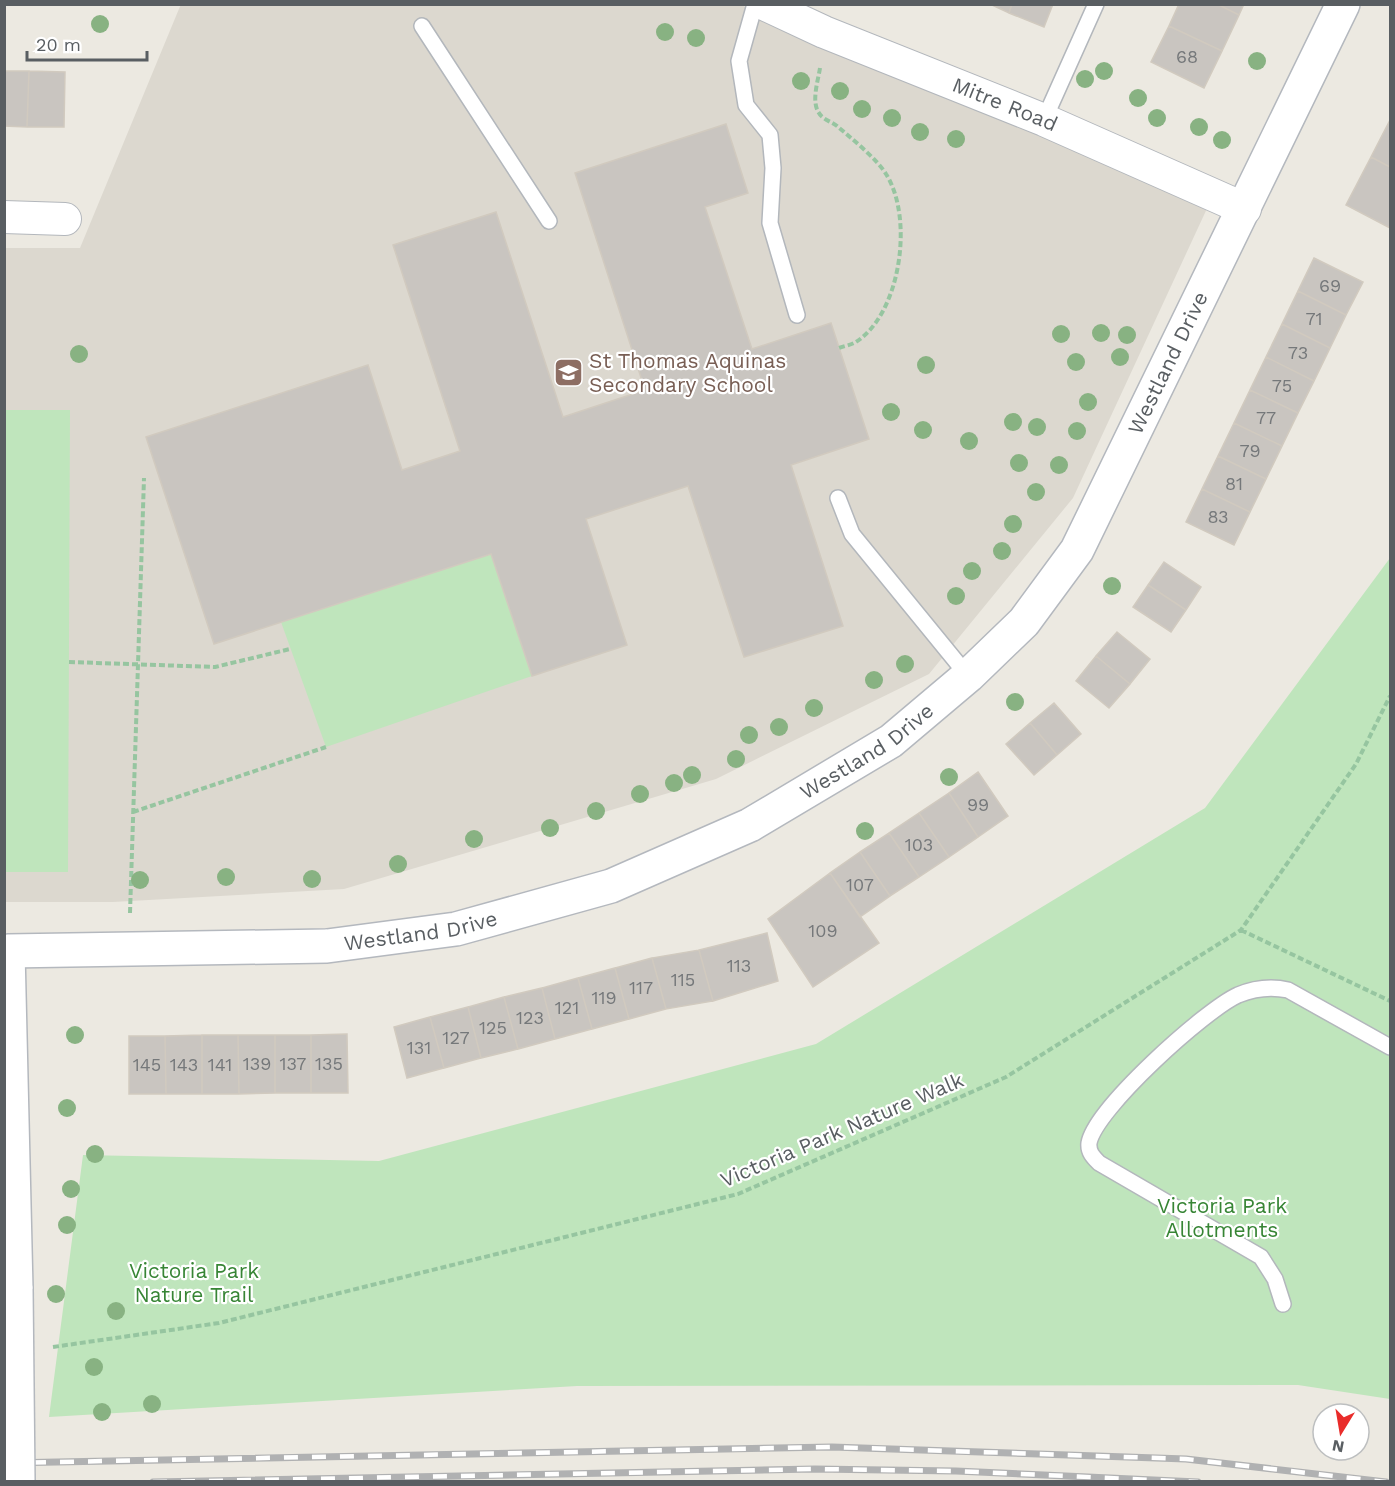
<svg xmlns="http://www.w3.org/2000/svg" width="1395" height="1486" font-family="'Work Sans',sans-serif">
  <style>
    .education { fill: #dcd8cf }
    .green { fill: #bfe5bc }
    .building { fill: #c9c5c0; stroke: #d1cabf; stroke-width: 1.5 }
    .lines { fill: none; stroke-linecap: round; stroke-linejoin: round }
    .lane-casing { stroke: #b3b7bc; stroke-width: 18 }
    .street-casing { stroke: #b3b7bc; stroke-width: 34 }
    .secondary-casing { stroke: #b4b8be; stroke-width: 36 }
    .path { stroke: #96c5a0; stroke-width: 4; stroke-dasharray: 6 3; stroke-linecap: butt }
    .lane { stroke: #fff; stroke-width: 15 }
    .street { stroke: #fff; stroke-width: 32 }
    .secondary { stroke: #fff; stroke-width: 33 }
    .rail-casing { stroke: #b0b1b2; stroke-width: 7 }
    .rail { stroke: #fff; stroke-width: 4.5; stroke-dasharray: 14; stroke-linecap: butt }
    .secondary-bridge-casing { stroke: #b4b8be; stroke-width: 36; stroke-linecap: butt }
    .secondary-bridge { stroke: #fff; stroke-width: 33 }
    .tree { fill: #88b282 }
    .labels { text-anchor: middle; stroke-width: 4.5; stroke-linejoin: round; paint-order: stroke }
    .number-label { font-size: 18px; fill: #75787a }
    .street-label { font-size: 21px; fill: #595e62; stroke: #fff }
    .education-label { font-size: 21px; fill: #785e54; stroke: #fff; text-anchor: start }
    .park-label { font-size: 21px; fill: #378535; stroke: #fff }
  </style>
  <rect width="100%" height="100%" fill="#ece9e1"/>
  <path class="education" d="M181,4L741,5L1210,202L1073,498L929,674L716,779L344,889L113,902H5L4,248H80Z"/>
  <path class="green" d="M5,410H70L68,872H5Z
    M491,554L532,676L326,747L281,622Z
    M1390,558V1399L1298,1385L577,1386L49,1417L83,1155L379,1161L816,1044L1205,808Z"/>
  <path class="building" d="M990,4H1012L1009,13Z
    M1012,4H1053L1044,27L1009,13Z
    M1179,4H1217L1239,15L1222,51L1169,26Z
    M1217,4H1244L1239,15Z
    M1169,26L1222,51L1204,88L1151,62Z
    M4,71H29L27,127L4,126Z
    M29,71L65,72L64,127H27Z
    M1390,120V167L1371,157Z
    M726,124L748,193L705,207L752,349L831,323L869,439L791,465L843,626L744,657L688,486L586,519L627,645L532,676L491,554L214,644L146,437L368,365L402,470L460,451L393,245L496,212L563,417L645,390L575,173Z
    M1371,157L1390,167V228L1346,205Z
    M1314,258L1363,282L1346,315L1298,291Z
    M1298,291L1346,315L1330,348L1282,324Z
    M1282,324L1330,348L1314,381L1266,357Z
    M1266,357L1314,381L1298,413L1250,390Z
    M1250,390L1298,413L1282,446L1234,423Z
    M1234,423L1282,446L1266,479L1218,456Z
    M1218,456L1266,479L1250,512L1202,489Z
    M1202,489L1250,512L1234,545L1186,522Z
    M1164,562L1201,587L1186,610L1148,585Z
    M1148,585L1186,610L1171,632L1133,607Z
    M1117,632L1150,659L1130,684L1096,656Z
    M1096,656L1130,684L1109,708L1076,681Z
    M1054,703L1081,734L1057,755L1030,723Z
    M1030,723L1057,755L1034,775L1006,744Z
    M978,772L1008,816L978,837L949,793Z
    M949,793L978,837L949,857L919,813Z
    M919,813L949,857L919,877L889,833Z
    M889,833L919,877L890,896L860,852Z
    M860,852L890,896L860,917L830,873Z
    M830,873L879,943L813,987L768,919Z
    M767,933L778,981L713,1001L699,950Z
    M699,950L713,1001L666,1009L652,958Z
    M652,958L666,1009L629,1019L615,968Z
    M615,968L629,1019L592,1029L578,978Z
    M578,978L592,1029L555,1039L542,988Z
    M542,988L555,1039L518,1049L504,997Z
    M504,997L518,1049L481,1058L468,1007Z
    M468,1007L481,1058L444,1068L430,1017Z
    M430,1017L444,1068L407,1078L394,1027Z
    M347,1034L348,1093H311V1035Z
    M202,1035H238L239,1094H202Z
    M202,1035V1094H166L165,1036Z
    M238,1035H275V1093L239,1094Z
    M275,1035H311V1093H275Z
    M129,1036H165L166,1094H129Z"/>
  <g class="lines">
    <defs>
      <path id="lane" d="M755,4L739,61L746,105L770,135L773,168L770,223L797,315
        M422,26L549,221
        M1044,120L1096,4
        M838,498L852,534L968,676
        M1283,1304L1275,1279L1261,1257L1099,1163C1093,1157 1088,1152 1089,1143C1095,1109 1205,1010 1238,995C1255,988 1270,986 1288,990L1390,1047"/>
      <g id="street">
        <path id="s1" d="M764,4L824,32L1044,120L1245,209"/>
        <path d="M4,217L65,219"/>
      </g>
      <g id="secondary">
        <path id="s2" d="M16,1289L8,951L327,946L456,929L611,886L750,825L891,741L968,676L1024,622L1077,550L1343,4"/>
      </g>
    </defs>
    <use href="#lane" class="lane-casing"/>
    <use href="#street" class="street-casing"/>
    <use href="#secondary" class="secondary-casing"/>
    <path class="path" d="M820,68C818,81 811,102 819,113C822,119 832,122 837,126C851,138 877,159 886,174C914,218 901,313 856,342C851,345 844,346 839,348
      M69,662L215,667L290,649
      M133,812L326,747
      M130,913L144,478
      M1241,930L1390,1001
      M53,1347L219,1323L738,1194L1006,1077L1241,930L1356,764L1390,696"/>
    <use href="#lane" class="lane"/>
    <use href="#street" class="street"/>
    <use href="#secondary" class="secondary"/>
    <defs>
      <path id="rail" d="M4,1463L832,1447L1186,1459L1386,1482
        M153,1482L815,1469L956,1471L1198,1482"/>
    </defs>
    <use href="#rail" class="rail-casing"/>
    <use href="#rail" class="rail"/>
    <defs>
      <path id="secondary-bridge" d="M16,1289L18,1482"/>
    </defs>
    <use href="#secondary-bridge" class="secondary-bridge-casing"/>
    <use href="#secondary-bridge" class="secondary-bridge"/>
  </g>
  <g class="tree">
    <circle cx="100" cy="24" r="9"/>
    <circle cx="665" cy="32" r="9"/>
    <circle cx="696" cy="38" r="9"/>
    <circle cx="1257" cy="61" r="9"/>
    <circle cx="1104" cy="71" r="9"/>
    <circle cx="1085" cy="79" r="9"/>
    <circle cx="801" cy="81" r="9"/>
    <circle cx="840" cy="91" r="9"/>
    <circle cx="1138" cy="98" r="9"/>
    <circle cx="862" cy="109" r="9"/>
    <circle cx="892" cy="118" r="9"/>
    <circle cx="1157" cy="118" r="9"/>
    <circle cx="1199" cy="127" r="9"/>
    <circle cx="920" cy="132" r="9"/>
    <circle cx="956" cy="139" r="9"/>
    <circle cx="1222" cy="140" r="9"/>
    <circle cx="1101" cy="333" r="9"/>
    <circle cx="1061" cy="334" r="9"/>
    <circle cx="1127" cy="335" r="9"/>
    <circle cx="79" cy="354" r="9"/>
    <circle cx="1120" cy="357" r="9"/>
    <circle cx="1076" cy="362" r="9"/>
    <circle cx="926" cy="365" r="9"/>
    <circle cx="1088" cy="402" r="9"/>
    <circle cx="891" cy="412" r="9"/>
    <circle cx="1013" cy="422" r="9"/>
    <circle cx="1037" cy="427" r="9"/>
    <circle cx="923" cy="430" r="9"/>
    <circle cx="1077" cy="431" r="9"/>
    <circle cx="969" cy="441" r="9"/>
    <circle cx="1019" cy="463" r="9"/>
    <circle cx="1059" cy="465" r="9"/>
    <circle cx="1036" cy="492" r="9"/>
    <circle cx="1013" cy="524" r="9"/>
    <circle cx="1002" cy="551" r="9"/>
    <circle cx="972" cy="571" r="9"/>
    <circle cx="1112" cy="586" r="9"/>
    <circle cx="956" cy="596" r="9"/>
    <circle cx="905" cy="664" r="9"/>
    <circle cx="874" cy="680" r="9"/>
    <circle cx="1015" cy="702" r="9"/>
    <circle cx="814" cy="708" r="9"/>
    <circle cx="779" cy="727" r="9"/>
    <circle cx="749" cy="735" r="9"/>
    <circle cx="736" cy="759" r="9"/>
    <circle cx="692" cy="775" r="9"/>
    <circle cx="949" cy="777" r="9"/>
    <circle cx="674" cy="783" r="9"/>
    <circle cx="640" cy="794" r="9"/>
    <circle cx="596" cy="811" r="9"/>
    <circle cx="550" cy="828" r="9"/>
    <circle cx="865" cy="831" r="9"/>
    <circle cx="474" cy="839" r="9"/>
    <circle cx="398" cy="864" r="9"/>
    <circle cx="226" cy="877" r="9"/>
    <circle cx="312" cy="879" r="9"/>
    <circle cx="140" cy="880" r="9"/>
    <circle cx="75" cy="1035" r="9"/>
    <circle cx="67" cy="1108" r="9"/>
    <circle cx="95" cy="1154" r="9"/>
    <circle cx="71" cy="1189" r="9"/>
    <circle cx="67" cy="1225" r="9"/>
    <circle cx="56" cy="1294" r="9"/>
    <circle cx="116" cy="1311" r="9"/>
    <circle cx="94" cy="1367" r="9"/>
    <circle cx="152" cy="1404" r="9"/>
    <circle cx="102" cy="1412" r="9"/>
  </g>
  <defs>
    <symbol id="school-square" viewBox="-11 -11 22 22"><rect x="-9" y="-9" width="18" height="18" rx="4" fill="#8d6e63" stroke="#fff"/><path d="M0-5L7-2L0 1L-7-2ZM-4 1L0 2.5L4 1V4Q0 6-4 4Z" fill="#fff"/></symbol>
  </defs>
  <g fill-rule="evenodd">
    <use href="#school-square" x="552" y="356" width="33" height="33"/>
  </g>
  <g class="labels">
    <g class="number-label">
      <text x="1187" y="63">68</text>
      <text x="1330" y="292">69</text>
      <text x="1314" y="325">71</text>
      <text x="1298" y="359">73</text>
      <text x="1282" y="392">75</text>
      <text x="1266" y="424">77</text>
      <text x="1250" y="457">79</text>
      <text x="1234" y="490">81</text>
      <text x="1218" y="523">83</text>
      <text x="978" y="811">99</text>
      <text x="919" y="851">103</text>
      <text x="860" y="891">107</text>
      <text x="823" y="937">109</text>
      <text x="739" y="972">113</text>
      <text x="683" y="986">115</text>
      <text x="641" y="994">117</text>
      <text x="604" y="1004">119</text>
      <text x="567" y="1014">121</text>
      <text x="530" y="1024">123</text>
      <text x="493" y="1034">125</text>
      <text x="456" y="1044">127</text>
      <text x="419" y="1054">131</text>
      <text x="257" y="1070">139</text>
      <text x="293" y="1070">137</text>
      <text x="329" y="1070">135</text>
      <text x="147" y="1071">145</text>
      <text x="184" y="1071">143</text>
      <text x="220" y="1071">141</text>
    </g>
    <g class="street-label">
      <text dy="7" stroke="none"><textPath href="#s1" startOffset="261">Mitre Road</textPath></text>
      <text dy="7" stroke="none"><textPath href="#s2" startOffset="1740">Westland Drive</textPath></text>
      <text dy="7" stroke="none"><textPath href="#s2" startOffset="1238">Westland Drive</textPath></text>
      <text dy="7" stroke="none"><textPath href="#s2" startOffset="752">Westland Drive</textPath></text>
      <text transform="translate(842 1130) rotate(-23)" y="7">Victoria Park Nature Walk</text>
    </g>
    <g class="education-label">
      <text x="589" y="368">St Thomas Aquinas<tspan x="589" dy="24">Secondary School</tspan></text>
    </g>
    <g class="park-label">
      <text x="1222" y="1213">Victoria Park<tspan x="1222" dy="24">Allotments</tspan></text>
      <text x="194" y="1278">Victoria Park<tspan x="194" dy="24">Nature Trail</tspan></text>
    </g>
  </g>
  <rect width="1395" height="1486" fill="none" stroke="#595e62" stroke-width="12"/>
  <g transform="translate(1341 1432) rotate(191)"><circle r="28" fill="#ffffff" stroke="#bdbfc0" stroke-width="1.5"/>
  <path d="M0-4.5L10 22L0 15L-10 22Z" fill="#e92c2a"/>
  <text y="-9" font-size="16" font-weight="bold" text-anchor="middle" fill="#595e62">N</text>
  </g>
  <path d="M27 51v9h120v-9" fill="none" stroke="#595e62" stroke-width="3"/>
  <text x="36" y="51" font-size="18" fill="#595e62" stroke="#ffffff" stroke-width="4.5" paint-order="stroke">20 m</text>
</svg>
